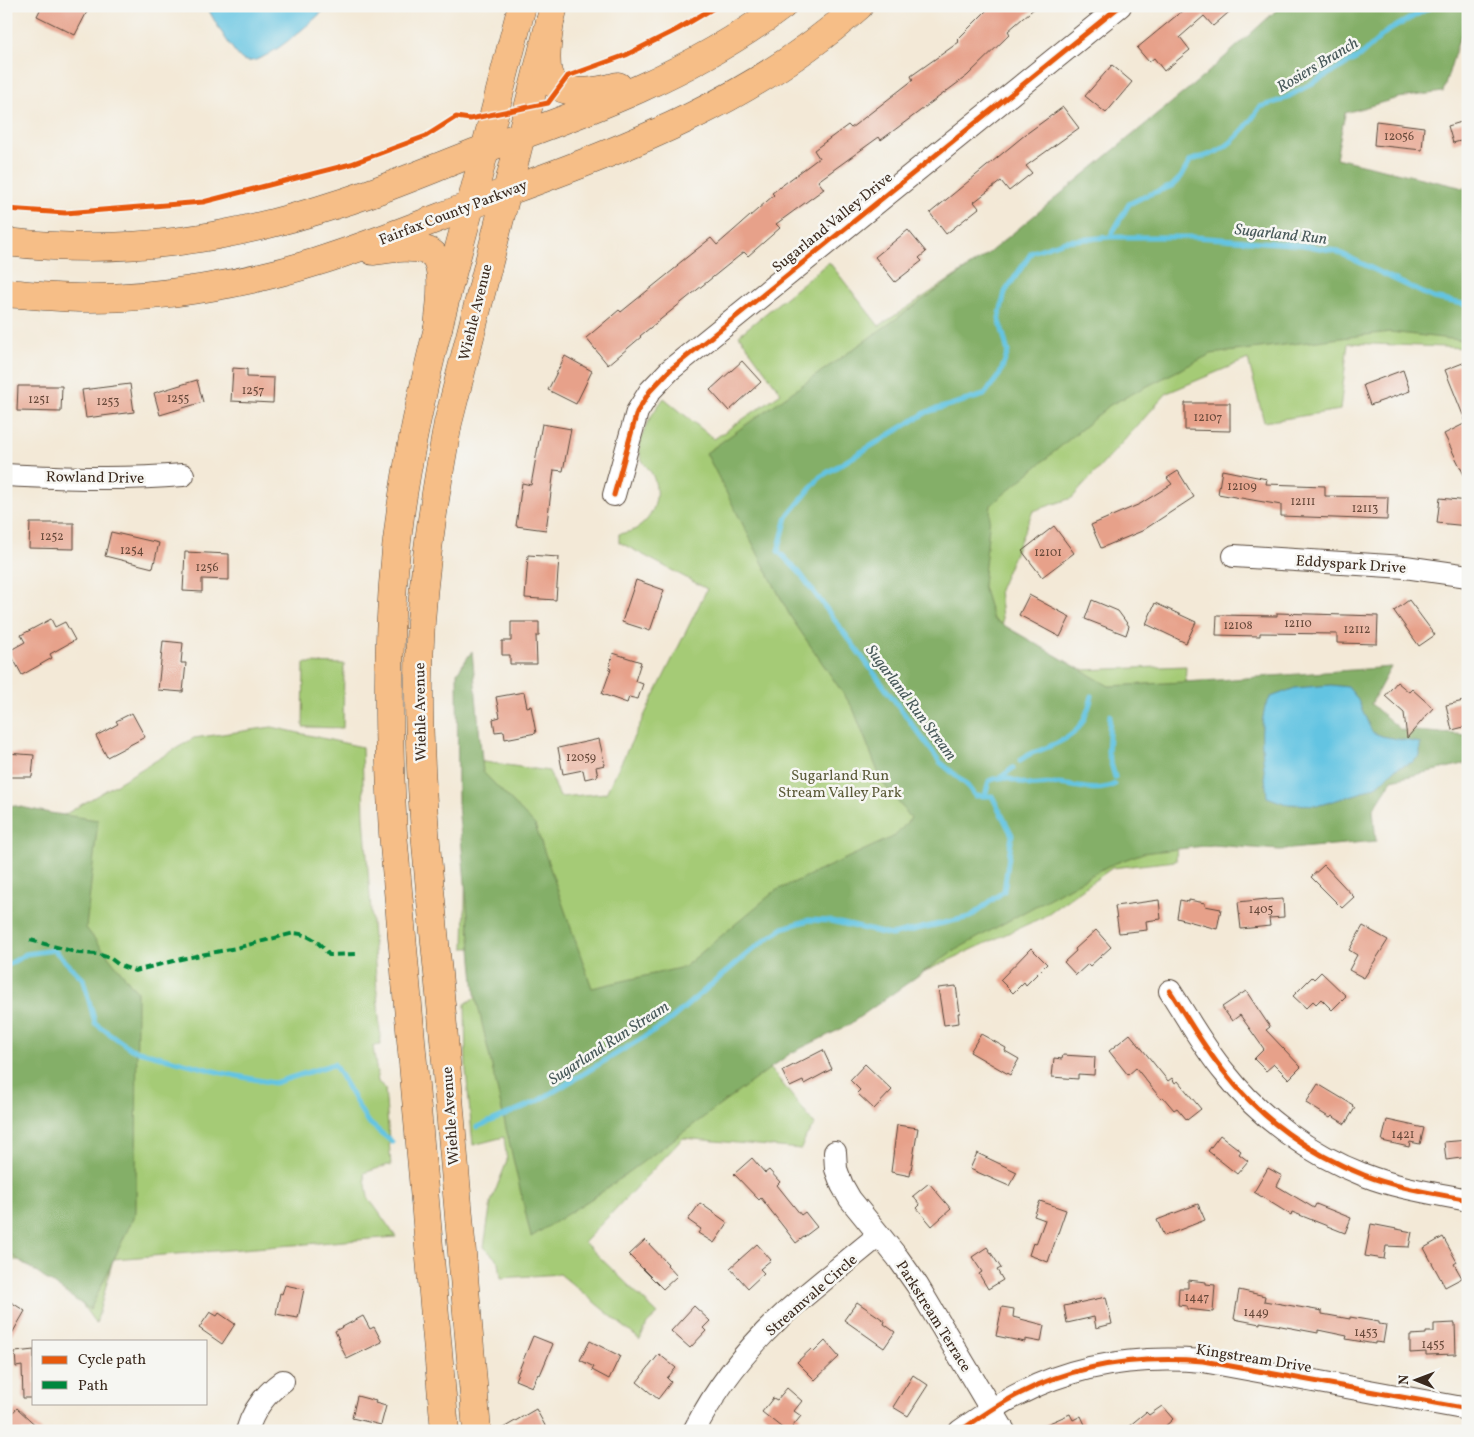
<svg xmlns="http://www.w3.org/2000/svg" width="1474" height="1437" font-family="Vollkorn,serif">
  <style>
    .green { fill: #a5cb76; stroke: #707a4a }
    .forest { fill: #84af67; stroke: #606c42 }
    .water { fill: #64c4e2; stroke: #507780 }
    .lines { fill: none; stroke-linecap: round; stroke-linejoin: round }
    .stream { stroke: #64c4e2; stroke-width: 5 }
    .building { fill: #e7a18a }
    .minor-casing { stroke: #57473a; stroke-width: 24 }
    .major-casing { stroke: #57473a; stroke-width: 29 }
    .highway-casing { stroke: #57473a; stroke-width: 29 }
    .minor { stroke: #fff; stroke-width: 22 }
    .major { stroke: #f6be87; stroke-width: 28 }
    .highway { stroke: #f6be87; stroke-width: 28 }
    .quiet { stroke: #00873e; stroke-width: 4; stroke-dasharray: 8 4; stroke-linecap: butt }
    .cycleway-casing { stroke: #f6f6f2; stroke-width: 8 }
    .cycleway { stroke: #e8590c; stroke-width: 5 }
    .labels { text-anchor: middle; stroke-width: 5; stroke-linejoin: round; paint-order: stroke }
    .number-label { font-size: 12px; fill: #664839 }
    .street-label { font-size: 15px; fill: #3b2a1e; stroke: #f6f6f2 }
    .park-label { font-size: 15px; fill: #5b5a38; stroke: #f6f6f2 }
    .water-label { font-size: 16px; font-style: italic; fill: #475859; stroke: #f6f6f2 }
  </style>
  <rect width="100%" height="100%" fill="#f6f6f2"/>
  <filter id="ink" filterUnits="userSpaceOnUse"><feTurbulence type="fractalNoise" baseFrequency=".02" numOctaves="2"/><feDisplacementMap in="SourceGraphic" scale="10" xChannelSelector="R" yChannelSelector="G"/><feConvolveMatrix kernelMatrix="1 2 1 2 8 2 1 2 1" color-interpolation-filters="sRGB"/></filter>
  <filter id="wash" filterUnits="userSpaceOnUse"><feTurbulence type="fractalNoise" baseFrequency=".0096" numOctaves="4" result="noise"/><feDisplacementMap in="SourceGraphic" scale="20" xChannelSelector="R" yChannelSelector="G"/><feGaussianBlur stdDeviation="1.12" result="paint"/><feColorMatrix in="noise" values="0 0 0 0 0 0 0 0 0 0 0 0 0 0 0 0 0 1.4 0 .05"/><feComposite in="paint" operator="in"/></filter>
  <g filter="url(#wash)">
    <rect width="100%" height="100%" fill="#f3e9d7"/>
    <path class="green" d="M1347,106L1334,162L1468,189V348L1348,343L1340,410L1264,422L1248,359L1167,393L1072,498L1033,511L999,590L1007,663L1055,671L1186,666L1176,861L1112,868L1043,917L895,985L748,1040L815,1125L806,1136L801,1149L683,1138L584,1242L658,1314L647,1324L640,1340L560,1274L501,1278L499,1262L484,1247L491,1202L507,1161L504,1137L473,1145L466,1070L465,1004L488,989L486,948H464L466,854L470,760L549,771L560,797L606,793L707,589L619,542V534C624,533 629,532 634,530C654,520 662,494 652,474C648,467 641,462 640,454C638,434 653,412 664,398L714,439L781,393L739,335L829,262L879,326L1124,165Z
      M304,663L344,664L343,728L303,727Z
      M272,727L362,747L364,816L381,1045L373,1046L378,1082L385,1088L391,1166L388,1165L364,1173L368,1197L396,1237L113,1259L96,1324L51,1261L6,1260V834L37,831L194,738Z"/>
    <path class="forest" d="M1281,6H1468V28L1459,39L1443,92L1398,98L1345,113L1336,158L1468,189V341L1390,332L1211,354L1110,405L991,505L983,586L993,619L1109,686L1219,680L1391,667L1371,704L1401,730L1468,735V763L1392,780L1373,810L1376,841L1280,850L1213,845L1143,853L1108,866L950,953L847,1026L791,1053L602,1192L531,1237L475,993L458,805L457,673L472,651L483,772L535,825L592,988L684,967L775,891L895,836L911,818L882,782L853,708L790,616L706,453L985,256L1204,76Z
      M6,804L50,813L98,820L86,928L137,992L136,1212L90,1310L6,1251Z"/>
    <path class="water" d="M207,6H329C315,18 261,70 243,60C236,57 210,15 207,6Z
      M1331,685L1348,687L1357,698L1372,732L1382,736L1420,743V755L1413,762L1395,769L1379,784L1360,793L1320,805L1286,804L1267,797C1265,769 1258,739 1264,711C1265,706 1268,701 1271,697L1295,688Z"/>
    <g class="lines">
      <path class="stream" d="M1110,237L1129,204L1145,196L1172,186L1181,177L1190,161C1198,157 1208,156 1216,152C1235,143 1249,124 1260,107L1282,100L1359,57L1386,32L1432,6
        M1110,715L1108,753L1115,777
        M1020,761C1026,754 1033,753 1041,750C1074,736 1083,732 1092,696
        M1000,778L1013,768
        M985,796L989,781C1004,773 1016,782 1030,785C1039,786 1049,783 1058,784C1076,785 1097,794 1115,784
        M6,966L26,954L54,950L83,979L95,1023L131,1049L222,1073L274,1083L334,1064L367,1121L392,1142
        M477,1127L538,1101L664,1025L753,949L783,928L809,920L831,921L891,935L970,917L1004,891L1012,835L992,796H975L966,784L940,762L799,572L778,551L787,517L820,477L927,412L984,395L1000,374L1008,352L999,318L1005,292L1032,252L1065,241L1110,237H1195L1303,245L1336,251L1433,298L1468,305"/>
    </g>
    <g id="blocks">
      <path class="building" d="M42,6H90L75,35L37,16Z
        M991,6H1037L1008,31L1010,34L967,76L881,140L879,137L818,181L824,189L776,224L780,228L748,256L744,252L640,336L641,337L608,365L586,338L619,310L621,312L678,266L677,265L711,238L717,245L774,195L772,193L819,158L814,150L848,125L851,128L913,80L911,76L959,42L957,40Z
        M1188,6H1236L1213,26L1204,16L1180,37L1190,50L1164,71L1154,58L1149,62L1137,48Z
        M1112,65L1132,82L1106,113L1085,96Z
        M1063,107L1079,128L1026,166L1032,173L1009,191L1001,181L974,202L979,208L946,234L930,213L1026,134Z
        M1468,120V139L1453,143L1448,126Z
        M1376,121L1424,127L1422,150L1374,145Z
        M908,230L926,252L919,258L922,261L895,282L875,257Z
        M565,356L592,371L576,404L548,390Z
        M742,361L761,382L729,411L710,390Z
        M1468,361V425H1467L1445,370Z
        M233,368L247,369V377L274,378L273,403L231,401Z
        M1403,370L1410,391L1370,405L1363,385Z
        M197,380L203,402L160,415L154,393Z
        M130,384L134,412L86,418L82,390Z
        M18,386H62L61,412L17,411Z
        M1185,403H1230V431L1185,430Z
        M542,424L571,429L563,471L554,470L546,530L516,526L522,483L531,485Z
        M1464,424L1468,432V483L1444,434Z
        M1222,470L1267,479L1266,484L1325,486V496L1388,497L1387,520L1281,516V505L1218,494Z
        M1178,471L1194,497L1142,531L1101,548L1091,525L1140,504L1172,484L1167,478Z
        M1440,498L1468,501V526L1437,523Z
        M30,523H74V549L29,548Z
        M1054,526L1074,553L1042,577L1022,551Z
        M111,532L159,543L153,568L105,556Z
        M185,552L229,554V580L202,579V592L183,591Z
        M528,555L559,557L556,600L525,598Z
        M636,580L664,590L650,631L622,622Z
        M1029,595L1070,617L1060,637L1019,615Z
        M1092,600L1118,611L1129,626L1126,635L1085,619Z
        M1409,600L1435,635L1419,646L1394,611Z
        M1155,603L1196,622L1186,643L1146,624Z
        M1277,613L1378,616L1377,644L1337,643V634L1260,633V636L1216,635L1217,615L1277,616Z
        M51,619L55,627L65,622L75,640L50,654L52,658L22,675L9,651L25,642L21,635Z
        M511,622H539V636H536L537,664H510V655H502V641H511Z
        M163,641L183,643L181,663H186L183,692L158,690Z
        M613,653L641,662L635,681L643,684L638,699L629,697L627,703L602,694L611,669L609,668Z
        M1397,682L1409,692L1412,689L1433,708L1407,738L1404,713L1385,696Z
        M524,692L527,707L531,706L536,733L505,739L504,731L495,732L493,719L500,717L496,697Z
        M1468,700V726L1452,730L1446,705Z
        M132,713L145,737L107,757L96,736L118,724L116,721Z
        M599,739L605,765L596,767L598,776L585,779L583,770L563,774L558,748Z
        M6,753L34,755L32,777H6Z
        M1324,865L1354,897L1342,908L1311,877Z
        M1267,899V900L1283,899L1284,917L1269,918L1270,926L1241,929L1238,902Z
        M1159,900L1161,919L1146,921L1147,930L1119,933L1115,906Z
        M1180,900L1189,902V900L1205,903V906L1221,909L1217,929L1177,918Z
        M1363,926L1388,940L1364,978L1349,970L1357,955L1349,950Z
        M1096,930L1111,947L1090,966L1088,964L1076,975L1064,962L1076,951L1075,949Z
        M1031,948L1047,964L1026,985L1024,982L1013,993L1000,980Z
        M1321,972L1346,996L1332,1010L1321,999L1316,1004L1313,1001L1306,1008L1293,996L1312,977L1314,979Z
        M956,986L960,1013H958L959,1023L944,1025L938,988Z
        M1246,991L1270,1027L1266,1030L1301,1067L1289,1079L1274,1064L1266,1071L1254,1059L1264,1049L1240,1015L1232,1021L1222,1007Z
        M981,1034L1006,1048L1005,1051L1019,1059L1010,1075L970,1052Z
        M1130,1034L1168,1081L1172,1078L1175,1083L1178,1081L1201,1109L1187,1120L1177,1108L1174,1110L1163,1097L1161,1099L1136,1068L1128,1075L1109,1051Z
        M823,1050L832,1069L804,1084L803,1081L790,1087L782,1071Z
        M1063,1055L1095,1057L1094,1075L1078,1074V1079L1052,1077L1054,1058L1062,1059Z
        M865,1064L892,1090L874,1109L857,1093L860,1090L850,1080Z
        M1318,1084L1353,1105L1352,1106L1355,1108L1345,1124L1332,1116L1330,1118L1306,1103Z
        M1387,1120L1424,1128L1420,1144L1410,1142L1409,1147L1382,1141Z
        M897,1125L918,1128L910,1176L891,1172Z
        M1220,1135L1241,1151L1239,1154L1248,1161L1237,1174L1208,1151Z
        M1468,1140V1157L1446,1160L1444,1142Z
        M977,1153L1017,1172L1009,1186L970,1169Z
        M752,1158L765,1173L769,1170L780,1182L777,1185L801,1215L805,1212L817,1227L796,1243L761,1198L759,1200L734,1174Z
        M1268,1168L1282,1176L1277,1186L1314,1208L1316,1204L1351,1218L1345,1233L1292,1212L1291,1215L1254,1192Z
        M929,1183L951,1209L932,1226L917,1208L920,1205L913,1196Z
        M1040,1201L1066,1210L1048,1262L1029,1255L1033,1243L1036,1244L1045,1220L1034,1216Z
        M700,1203L728,1223L714,1243L698,1233L701,1229L688,1220Z
        M1198,1204L1205,1220L1164,1236L1157,1220Z
        M1371,1224L1412,1232L1409,1247L1386,1246L1384,1259L1365,1256Z
        M1443,1237L1457,1262L1454,1264L1462,1278L1445,1287L1424,1248Z
        M645,1240L668,1264L667,1265L677,1276L663,1289L629,1255Z
        M757,1244L771,1260L760,1269L764,1273L748,1288L730,1268Z
        M987,1247L1001,1268L997,1270L1003,1280L988,1289L979,1274L982,1272L972,1257Z
        M1188,1280L1206,1282V1284L1215,1285L1213,1312L1187,1309V1306L1178,1305L1179,1288H1188Z
        M285,1285L304,1289L298,1318L276,1314L280,1293L282,1294Z
        M1239,1290L1265,1296L1264,1301L1322,1311V1314L1350,1319V1317L1379,1322V1324L1386,1325L1383,1343L1375,1342V1344L1346,1339L1347,1336L1318,1330V1333L1260,1322V1324L1234,1319Z
        M1106,1297L1112,1324L1096,1328L1094,1317L1067,1323L1064,1306Z
        M6,1299L25,1311L6,1344Z
        M857,1302L885,1321L884,1324L895,1332L884,1348L844,1320Z
        M694,1306L710,1321L703,1328L706,1331L690,1348L671,1331Z
        M1002,1307L1014,1309L1013,1317L1044,1325L1041,1342L1025,1339V1342L996,1336Z
        M210,1312L217,1316L219,1313L235,1324L222,1344L199,1328Z
        M363,1316L370,1329L374,1327L382,1342L347,1359L339,1343L340,1342L335,1331Z
        M1455,1323L1456,1354L1426,1355V1352L1410,1353V1335L1426,1334V1332H1434V1324Z
        M533,1336L553,1344L540,1375L538,1374L532,1387L515,1380Z
        M590,1341L620,1356L609,1379L592,1370L594,1367L580,1360Z
        M825,1341L839,1357L815,1380L797,1362L811,1349L814,1352Z
        M34,1350V1398H23L22,1366L16,1367L15,1352Z
        M659,1354L676,1368L667,1378L671,1382L658,1399L637,1382Z
        M913,1375L928,1385L908,1416L893,1407Z
        M787,1388L802,1401L794,1411L801,1416L789,1431H786L762,1412L773,1398L777,1400Z
        M357,1396L376,1401L375,1403L386,1406L381,1425L352,1418Z
        M1162,1406L1173,1419L1160,1431H1123L1146,1412L1149,1415Z
        M17,1408L42,1431H6V1420Z
        M536,1409L548,1431H498Z
        M1070,1414L1073,1420L1081,1416L1088,1431H1031Z"/>
    </g>
  </g>
  <g filter="url(#ink)">
    <use href="#blocks" fill-opacity="0" stroke="#57473a" stroke-width="1"/>
    <g class="lines">
      <defs>
        <path id="minor" d="M6,475C65,478 124,480 183,475
          M614,495L637,412L650,391L670,370L1120,6
          M1234,556L1405,567L1468,576
          M1170,991C1188,1019 1204,1048 1225,1073C1261,1119 1310,1154 1364,1175C1397,1188 1433,1193 1468,1200
          M835,1152L836,1169L842,1185L850,1199L898,1258L917,1285L1004,1431
          M247,1431C253,1410 265,1394 283,1381
          M694,1431C716,1388 749,1346 785,1313C815,1286 848,1261 879,1235
          M960,1431C980,1417 1000,1403 1021,1393C1077,1364 1141,1356 1203,1361L1468,1409"/>
        <path id="major" d="M445,1431L393,833C387,723 386,617 401,508C416,406 443,306 470,207C488,140 504,73 522,6
          M477,1431C465,1292 454,1154 442,1015C432,907 419,799 419,691C418,601 432,511 448,423L554,6"/>
        <path id="highway" d="M550,22C548,38 544,57 548,73C555,99 598,92 618,86
          M6,242C124,256 229,240 341,203C389,188 436,167 484,149C588,112 694,73 782,6
          M373,251C390,249 410,245 428,251C449,259 439,312 438,329
          M6,293C32,295 58,298 84,298C158,299 246,284 316,262C381,242 443,215 506,192C635,145 755,99 859,6"/>
      </defs>
      <use href="#minor" class="minor-casing"/>
      <use href="#major" class="major-casing"/>
      <use href="#highway" class="highway-casing"/>
      <use href="#minor" class="minor"/>
      <use href="#major" class="major"/>
      <use href="#highway" class="highway"/>
      <path class="quiet" d="M30,940L79,953L97,954L110,958L119,965L135,971L181,959L236,948L294,933C310,934 320,943 329,955L359,954"/>
      <defs>
        <path id="cycleway" d="M6,209L65,213L203,202L351,164L426,136L456,117L470,119L548,103L568,76L626,55L678,29L717,6
          M614,495L637,412L650,391L670,370L1120,6
          M1170,991C1188,1019 1204,1048 1225,1073C1261,1119 1310,1154 1364,1175C1397,1188 1433,1193 1468,1200
          M960,1431C980,1417 1000,1403 1021,1393C1077,1364 1141,1356 1203,1361L1468,1409"/>
      </defs>
      <use href="#cycleway" class="cycleway-casing"/>
      <use href="#cycleway" class="cycleway"/>
    </g>
  </g>
  <g class="labels">
    <g class="number-label">
      <text x="1399" y="140">12056</text>
      <text x="253" y="394">1257</text>
      <text x="178" y="402">1255</text>
      <text x="39" y="403">1251</text>
      <text x="108" y="405">1253</text>
      <text x="1208" y="421">12107</text>
      <text x="1242" y="490">12109</text>
      <text x="1303" y="505">12111</text>
      <text x="1365" y="512">12113</text>
      <text x="52" y="540">1252</text>
      <text x="132" y="554">1254</text>
      <text x="1048" y="556">12101</text>
      <text x="207" y="571">1256</text>
      <text x="1298" y="627">12110</text>
      <text x="1238" y="629">12108</text>
      <text x="1357" y="633">12112</text>
      <text x="581" y="761">12059</text>
      <text x="1261" y="913">1405</text>
      <text x="1403" y="1138">1421</text>
      <text x="1197" y="1301">1447</text>
      <text x="1256" y="1316">1449</text>
      <text x="1366" y="1336">1453</text>
      <text x="1433" y="1348">1455</text>
    </g>
    <g class="street-label">
      <text transform="translate(453 212) rotate(-21)" y="5">Fairfax County Parkway</text>
      <text transform="translate(832 222) rotate(-39)" y="5">Sugarland Valley Drive</text>
      <text transform="translate(475 312) rotate(-76)" y="5">Wiehle Avenue</text>
      <text transform="translate(95 477) rotate(1)" y="5">Rowland Drive</text>
      <text transform="translate(1351 564) rotate(4)" y="5">Eddyspark Drive</text>
      <text transform="translate(420 712) rotate(-91)" y="5">Wiehle Avenue</text>
      <text transform="translate(450 1116) rotate(-94)" y="5">Wiehle Avenue</text>
      <text transform="translate(811 1295) rotate(-41)" y="5">Streamvale Circle</text>
      <text transform="translate(934 1316) rotate(58)" y="5">Parkstream Terrace</text>
      <text transform="translate(1254 1358) rotate(9)" y="5">Kingstream Drive</text>
    </g>
    <g class="park-label">
      <text x="840" y="780">Sugarland Run<tspan x="840" dy="17">Stream Valley Park</tspan></text>
    </g>
    <g class="water-label">
      <text transform="translate(1317 64) rotate(-31)" y="6">Rosiers Branch</text>
      <text transform="translate(1281 233) rotate(6)" y="6">Sugarland Run</text>
      <text transform="translate(912 702) rotate(53)" y="6">Sugarland Run Stream</text>
      <text transform="translate(608 1042) rotate(-33)" y="6">Sugarland Run Stream</text>
    </g>
  </g>
  <rect width="1474" height="1437" fill="none" stroke="#f6f6f2" stroke-width="25"/>
  <rect x="32" y="1340" width="175" height="65" fill="#f6f6f2" stroke="#aba49d"/>
  <rect x="42" y="1356" width="25" height="8" fill="#e8590c" stroke="#aba49d"/>
  <text x="78" y="1364" font-size="15" fill="#3b2a1e">Cycle path</text>
  <rect x="42" y="1381" width="25" height="8" fill="#00873e" stroke="#aba49d"/>
  <text x="78" y="1390" font-size="15" fill="#3b2a1e">Path</text>
  <g transform="translate(1416 1380) rotate(271)" stroke="#f6f6f2" stroke-width="4" paint-order="stroke">
  <path d="M0-4L9 19L0 12L-9 19Z" fill="#3b2a1e"/>
  <text y="-8" font-size="14" font-weight="bold" text-anchor="middle" fill="#3b2a1e">N</text>
  </g>
</svg>
